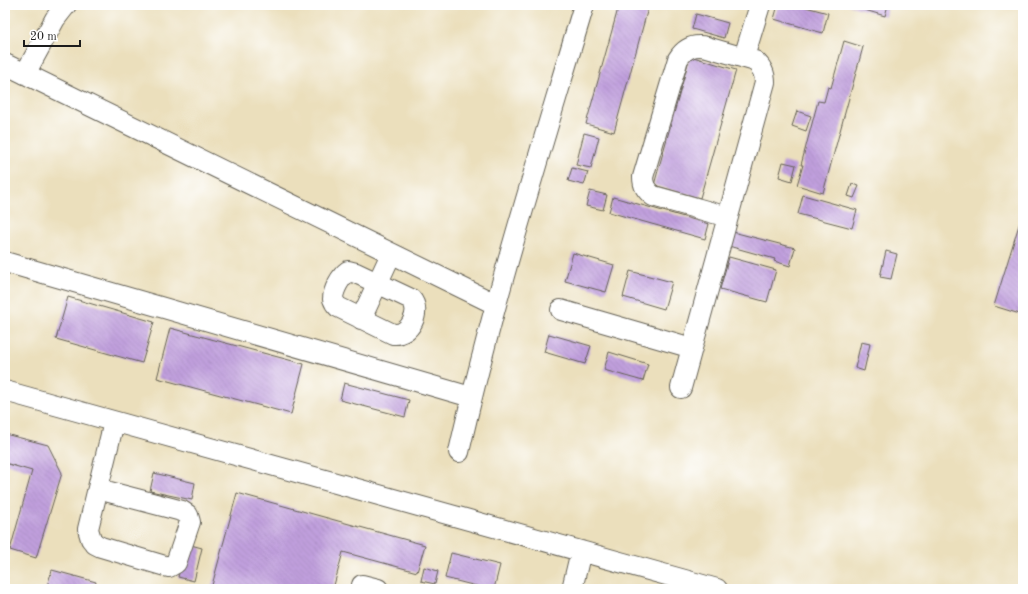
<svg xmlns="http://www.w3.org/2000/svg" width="1028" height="594" font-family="'Old Standard TT',serif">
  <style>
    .building { fill: url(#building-back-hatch) }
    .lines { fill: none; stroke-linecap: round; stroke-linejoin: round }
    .minor-casing { stroke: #646054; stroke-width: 22 }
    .minor { stroke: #fff; stroke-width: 20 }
  </style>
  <defs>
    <pattern id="building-back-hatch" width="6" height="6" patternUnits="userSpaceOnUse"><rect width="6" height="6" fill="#c09fdd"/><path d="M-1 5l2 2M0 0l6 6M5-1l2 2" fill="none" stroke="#a488bd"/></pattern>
  </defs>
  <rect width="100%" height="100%" fill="#fff"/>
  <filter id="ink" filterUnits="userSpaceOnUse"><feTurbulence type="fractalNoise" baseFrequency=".025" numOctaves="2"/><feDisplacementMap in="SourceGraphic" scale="8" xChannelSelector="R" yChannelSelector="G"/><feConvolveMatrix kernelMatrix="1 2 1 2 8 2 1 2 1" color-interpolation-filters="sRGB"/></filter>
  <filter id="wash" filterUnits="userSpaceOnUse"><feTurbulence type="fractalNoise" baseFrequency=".012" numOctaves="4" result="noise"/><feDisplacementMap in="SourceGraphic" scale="16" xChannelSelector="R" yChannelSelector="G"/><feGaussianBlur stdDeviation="0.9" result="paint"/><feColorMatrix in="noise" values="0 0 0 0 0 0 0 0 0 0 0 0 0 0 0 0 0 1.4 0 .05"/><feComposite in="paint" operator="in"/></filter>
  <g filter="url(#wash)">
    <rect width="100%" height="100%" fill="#ebdfbc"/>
    <g id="blocks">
      <path class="building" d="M619,5H638L648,8L614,132L586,124Z
        M778,5H798L828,13L823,33L774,19Z
        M848,5H888L885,16Z
        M696,14L728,23L724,38L692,29Z
        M844,41L863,47L823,193L797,185L803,165H801L818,101L824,102L828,87L831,88Z
        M690,56L736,70L700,198L654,185Z
        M797,111L811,116L806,131L792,126Z
        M584,133L599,137L591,168L576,165Z
        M783,162L796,165L792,181L779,177Z
        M572,168L588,172L584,185L568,181Z
        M852,184L859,186L854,198L848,196Z
        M590,191L607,195L603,210L586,206Z
        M803,195L857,210L852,228L798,214Z
        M613,197L709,224L705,239L609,212Z
        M1023,212V315L994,306Z
        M729,231L795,248L790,266L774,261L775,259L725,245Z
        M886,251L897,254L891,279L880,277Z
        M573,253L614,265L606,292L565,281Z
        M729,257L776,270L767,302L720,289Z
        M630,271L672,282L664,309L623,297Z
        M68,297L154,322L142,363L56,339Z
        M170,328L304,364L291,414L157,378Z
        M549,334L591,346L585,364L544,352Z
        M861,342L870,344L864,371L855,368Z
        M609,352L648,364L643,381L604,370Z
        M344,383L409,400L405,417L340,400Z
        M5,434L48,445L62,473L36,558L10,550L32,471L5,463Z
        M154,473L195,483L192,500L150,491Z
        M237,493L425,545L417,572L343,552L333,589H211Z
        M187,544L202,548L194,581L178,577Z
        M451,553L500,565L494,589H488L445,578Z
        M424,567L438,571L435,584L421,581Z
        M52,570L96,582L94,589H46Z"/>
    </g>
  </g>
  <g filter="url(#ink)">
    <use href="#blocks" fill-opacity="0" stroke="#646054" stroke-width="1"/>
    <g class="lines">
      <defs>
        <path id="minor" d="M744,57L760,5
          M5,64L495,304
          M25,74L55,19L66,5
          M5,262L471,397
          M348,271L356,273L411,299C422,311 410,336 393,334L338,307C336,305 334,302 333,299C333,290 341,276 348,271Z
          M561,310L692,348
          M361,319L391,254
          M681,388C709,286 737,184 765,82C765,73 762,67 755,61L707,47C694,44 685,48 678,59L643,177C643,186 646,190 653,196L728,217
          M5,391L717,589
          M459,452C493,301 540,153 584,5
          M98,489L182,511L188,515L190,522L176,563L169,567L165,566L101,547L95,544L91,539L88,529L114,422
          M362,585L378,589
          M572,589L581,551"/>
      </defs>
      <use href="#minor" class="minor-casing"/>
      <use href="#minor" class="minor"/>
    </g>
  </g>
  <rect width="1028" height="594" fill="none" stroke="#fff" stroke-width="20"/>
  <path d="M24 40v6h56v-6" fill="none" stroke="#1c1c1c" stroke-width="2"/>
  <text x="30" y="40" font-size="12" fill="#1c1c1c" stroke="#ffffff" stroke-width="3" paint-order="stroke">20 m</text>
</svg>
